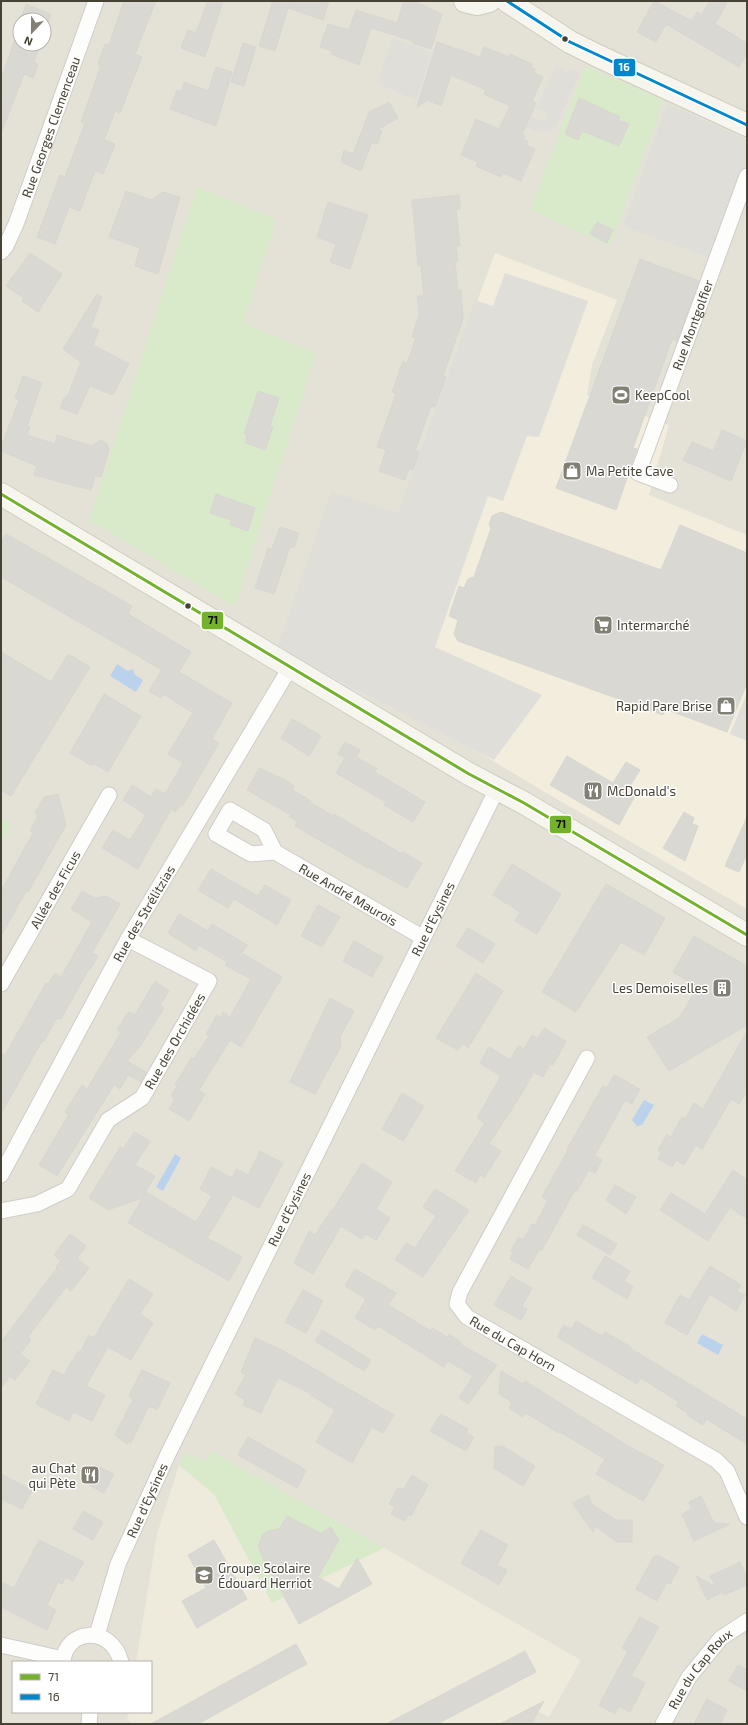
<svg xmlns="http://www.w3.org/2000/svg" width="748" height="1725" font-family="'Exo 2',sans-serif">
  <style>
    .residential { fill: #e4e1d7; fill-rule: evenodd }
    .commercial { fill: #f2eddd }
    .education { fill: #eeebdc }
    .green { fill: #d9eaca }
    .parking { fill: #dfded9 }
    .water { fill: #bbd2ed }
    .building { fill: #d9d8d2; stroke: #d8d6d0 }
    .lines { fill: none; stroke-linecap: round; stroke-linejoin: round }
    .street-casing { stroke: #cecdc7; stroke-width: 17 }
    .secondary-casing { stroke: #cfcdc1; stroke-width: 24 }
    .street { stroke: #fdfdfc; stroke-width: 15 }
    .secondary { stroke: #f6f5ee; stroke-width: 22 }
    .bus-1-casing { stroke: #fff; stroke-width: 6 }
    .bus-2-casing { stroke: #fff; stroke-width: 6 }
    .bus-1 { stroke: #74b22b; stroke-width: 3 }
    .bus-2 { stroke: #0086cb; stroke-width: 3 }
    .bus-dot { fill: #464236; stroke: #fff; stroke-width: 1.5 }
    .labels { text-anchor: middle; stroke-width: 3; stroke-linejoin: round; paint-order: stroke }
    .street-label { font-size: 13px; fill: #464236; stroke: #fff }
    .poi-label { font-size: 13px; fill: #464236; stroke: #fff; text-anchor: start }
    .line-badge { stroke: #fff; stroke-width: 1.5 }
    .badge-label { font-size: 11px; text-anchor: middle; font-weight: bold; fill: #fff }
    .pale-badge-label { font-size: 11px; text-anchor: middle; font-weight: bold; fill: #111 }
  </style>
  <rect width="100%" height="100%" fill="#f0efea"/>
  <path class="residential" d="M1,1H747V1724H1ZM20,20H44V44H20ZM13,1662H151V1712H13Z"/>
  <path class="commercial" d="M495,253L617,300L592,365L587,395L669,425L649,495L747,535V909L543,791L415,714L397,517Z"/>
  <path class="education" d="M179,1465L214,1494L272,1602L384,1548L581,1660L549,1717L531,1708L498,1724H132L127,1719L129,1712H151V1662H136L157,1534Z"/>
  <path class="green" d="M585,66L664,100L610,246L530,210Z
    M197,187L276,219L244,323L316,354L235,607L89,520Z
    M1,819L12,824L1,843Z
    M211,1451L384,1548L272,1603L214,1494L179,1465L186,1453L205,1462Z"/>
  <path class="parking" d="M393,38L431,53L416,100L377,83Z
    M556,66L568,72L570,68L580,72L555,128L551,131L538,132L519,124L524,114L542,121H545L548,113L537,108Z
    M667,104L747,140V176L716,260L623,226Z
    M505,273L588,301L539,437L527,436L503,501L488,496L435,647L542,695L494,760L277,649L331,492L398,513L475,300L493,306Z
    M747,693V741L730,734Z"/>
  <path class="water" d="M117,664L128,671L133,669L135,675L143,680L136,692L110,676Z
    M644,1100L654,1105L642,1125L637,1126L632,1120Z
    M175,1154L181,1158L163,1191L156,1187Z
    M702,1334L723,1345L718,1355L697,1343Z"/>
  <path class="building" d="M124,1H156L135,54L142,57L120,113L115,111L104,140L115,144L103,174L95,171L80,211L69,207L55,244L37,237L60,175L65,177L85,123L81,122L101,65L98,64L105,44L109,45Z
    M208,1H223L205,57L181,48L188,30L196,33Z
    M273,1H329L323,20L288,8L275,51L259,46Z
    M404,1H414L442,14L431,49L413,43V41L371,28L359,65L331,54L332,51L320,47L328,24L349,30L356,10L397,23Z
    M654,1L692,21L697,12L701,15L710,1H728L715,24L747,43V54L739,67L666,24L656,42L637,32Z
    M26,4L51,14L44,34V20H21Z
    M20,24V44H40L34,62L38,64L33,78L24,74L2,131L1,80Z
    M437,42L480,57L484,47L509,57L510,54L532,64L531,67L535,69L534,73L543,77L532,101L536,103L522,135L525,136L523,139L528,141L526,145L535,149L521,181L503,173L501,177L476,166L478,162L461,155L476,119L499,129L510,106L484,94L486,90L451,75L441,106L428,100L417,107Z
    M243,43L256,47L244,86L231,82Z
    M216,67L232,72L216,126L170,109L177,90L181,92L184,82L208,91Z
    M579,98L620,117L618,120L629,124L619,146L582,131L578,140L565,134Z
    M389,102L398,118L377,130L382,131L377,144L372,142L361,171L341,162L344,150L353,154L369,112Z
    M126,191L152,200L163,192L180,197L158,274L135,266L140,248L109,237Z
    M459,195L460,209L456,210L460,246H456L458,261L455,262L458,291L461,290L463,319L443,376L446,377L435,407L431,406L415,451L419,452L413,470L409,469L405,480L379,471L386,450L377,447L396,394L392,392L403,361L407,363L416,338L412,337L419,314L417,296H424L421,266L418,265L412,200Z
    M328,202L368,215L350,269L330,262L336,244L317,237Z
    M597,222L613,230L607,243L590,234Z
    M30,253L62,274L38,312L22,301L24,298L6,286Z
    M640,259L699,281L677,341L672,339L633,448L637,449L616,510L556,488Z
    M97,294L102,297L91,327L99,330L93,345L129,364L113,395L90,386L77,414L60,408L64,398L68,395L81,362L63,349Z
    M23,376L42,383L27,426L30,427L27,435L55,444L57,435L92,446L101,440L107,444L109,450L101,477L95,476L91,490L34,475L37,466L1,451V447L19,400L15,398Z
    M258,391L279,398L270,426L273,427L265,450L245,443L247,435L244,434Z
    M722,430L747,441L731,481L683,460L692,442L713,451Z
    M216,494L255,508L248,531L230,525L231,520L210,513Z
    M501,512L661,570L680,525L747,553V683L727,732L665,709L663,715L458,641L454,634L458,620L449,616L459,586L464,588L468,579L474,577L491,528L489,525L492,516Z
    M280,527L299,533L294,548L290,547L274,594L255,588L268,548L272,549Z
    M6,534L132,606L128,614L191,652L179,672L232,703L212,739L219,743L183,805L181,804L176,812L171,809L138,869L102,848L113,830L130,840L146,815L123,800L132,785L151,797L156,789L165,794L183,763L168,754L193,713L163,694L161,698L149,691L162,670L1,577V542Z
    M1,652L51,682L68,654L90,667L11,796L1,790Z
    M104,694L141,716L108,772L93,763L92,766L70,753Z
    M292,719L321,736L309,756L281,738Z
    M345,742L360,750L356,757L377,769L375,772L425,802L413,822L384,805L386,802L336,773L345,758L338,754Z
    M567,756L613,783L626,762L640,770L627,791L635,796L619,825L550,785Z
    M259,768L287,781L294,786L292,790L310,800L311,803L333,816L334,814L402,854L403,852L422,863L407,888L368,867V868L295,826L297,821L290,817L291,815L247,790Z
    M58,794L66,825L28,892L26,891L1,936V891L33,833L30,831L38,816L35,813L44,797Z
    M684,812L694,818L692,824L698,826L685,861L663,848Z
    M747,817V854L739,872L725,866Z
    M512,864L561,894L537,934L515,921L520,912L493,895Z
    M211,869L258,896L265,885L291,900L277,925L234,899L228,908L198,890Z
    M606,884L665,918L644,955L621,942L576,1012L542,992Z
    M82,891L95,898L106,896L120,904L92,953L98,956L90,970L89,969L61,1019L57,1018L44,1041H42L1,1114V1053L5,1055L46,983L48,984L55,973L61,977L92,922L71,909Z
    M318,905L340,917L322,947L301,936Z
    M179,914L208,931L212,924L247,945L242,953L282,977L241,1047L230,1040L199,1090L205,1094L189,1121L169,1109L175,1099L171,1096L177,1086L175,1085L191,1058L194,1059L209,1036L206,1034L217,1015L220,1017L223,1012L230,1017L251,979L225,965L227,962L199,945L196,951L168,933Z
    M468,928L495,944L483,963L456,946Z
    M694,936L747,966V1025L669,1071L647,1037L679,1018L698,987L673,972Z
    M354,941L383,957L372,977L343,961Z
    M476,973L503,991L468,1048L462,1043L458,1050L436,1038Z
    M155,981L169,991L160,1005L164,1008L141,1045L127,1061L146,1072L141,1082L128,1075L120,1089L114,1085L57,1176L39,1165L69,1114L65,1112L82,1085L87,1089L121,1033L117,1030L128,1012L135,1015Z
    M330,998L354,1011L340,1037L341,1046L315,1094L290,1082Z
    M544,1028L566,1041L553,1065L550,1064L543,1077L534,1072L519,1098L489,1144L501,1151L484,1178L480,1175L476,1183L455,1171L485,1123L477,1118L501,1076L480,1063L489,1047L510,1060L518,1046L524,1049L532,1035L538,1038Z
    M747,1031V1091L739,1104L731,1099L702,1149L696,1145L684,1165L676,1160L672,1167L658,1159L662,1152L658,1150L667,1134L671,1137L682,1117L685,1119L694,1103L703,1109Z
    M614,1075L640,1089L632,1104L625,1100L595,1155L602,1160L595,1173L589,1170L577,1191L575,1190L542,1250L540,1249L528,1269L510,1259L513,1253L511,1251L518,1237L523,1240L532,1224L535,1225L548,1200L542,1197L568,1150L567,1149L603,1086L607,1088Z
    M402,1093L424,1106L403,1141L382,1129Z
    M134,1132L150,1141L135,1165L155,1176L142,1198L108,1210L89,1198L120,1147L123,1149Z
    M260,1151L283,1163L259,1208L233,1195L207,1238L242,1257L229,1281L128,1223L146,1192L196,1222L212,1196L200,1189L211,1167L232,1178L236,1169L248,1175Z
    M362,1163L392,1182L376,1209L390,1218L376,1240L366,1234L362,1239L341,1226L313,1274L294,1263L309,1231L315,1235L332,1209L333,1210Z
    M733,1170L747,1180V1219L730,1207L708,1241L660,1210L671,1193L705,1214Z
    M615,1185L636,1197L626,1214L606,1200Z
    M435,1189L469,1210L423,1277L395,1260L406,1243L415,1248L436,1216L423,1207Z
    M583,1225L617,1244L610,1255L577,1235Z
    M70,1234L86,1246L77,1258L89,1268L71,1291L66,1287L28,1337L31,1340L20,1354L30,1361L15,1380L10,1376L1,1388V1342L57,1268L56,1267L61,1261L54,1255Z
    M605,1256L630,1271L624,1281L633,1287L627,1299L592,1278Z
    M710,1266L741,1285L737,1291L745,1295L736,1311L710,1294L687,1335L665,1323L680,1295L689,1300Z
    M355,1269L396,1293L388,1305L431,1331L432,1328L448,1337L449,1334L461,1342L460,1344L497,1365L468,1404L459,1398L473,1376L448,1361L444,1367L378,1326L375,1330L355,1318L366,1299L345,1286Z
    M511,1276L532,1288L522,1306L527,1309L521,1320L494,1305Z
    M129,1279L153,1294L140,1314L153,1323L131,1360L108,1347L86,1386L105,1395L92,1421L73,1412L69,1421L36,1404L53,1370L64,1375L72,1361H73L78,1352L81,1351L89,1335L94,1338Z
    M303,1290L323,1301L306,1333L285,1322Z
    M576,1321L602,1336L605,1332L631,1347L630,1348L747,1419V1444L706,1419L703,1425L687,1415L688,1413L676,1406L679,1402L641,1378L637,1384L557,1337L564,1325L571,1329Z
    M322,1330L371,1360L364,1371L315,1341Z
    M255,1338L280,1349L394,1415L383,1433L372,1427L352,1463L316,1442L335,1410L309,1394L310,1393L278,1378L261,1413L243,1405L245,1400L235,1394L246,1375L241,1372Z
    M142,1370L170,1383L157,1410L149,1406L131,1443L128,1442L127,1444L115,1435L133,1399L129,1396Z
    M501,1371L523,1384L525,1381L628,1446L664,1465L643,1501L596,1474L605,1459L560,1432L559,1433L526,1413L523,1417L509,1408L512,1402L499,1394Z
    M441,1414L468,1429L466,1433L474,1437L466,1451L430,1431Z
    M248,1437L306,1470L297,1488L238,1455Z
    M495,1446L504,1447L535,1466L523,1486L494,1468Z
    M95,1465L114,1474L104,1493L85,1483Z
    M1,1474L32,1490L22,1509L1,1499Z
    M412,1475L428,1485L411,1516L408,1514L405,1521L391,1514L395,1507L389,1504L398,1488L403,1490Z
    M588,1495L593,1505L616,1520H632V1542H617L596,1527L593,1532L572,1503Z
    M701,1496L714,1523L730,1524L694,1541L682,1514L692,1509L689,1502Z
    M83,1511L103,1522L93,1540L73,1529Z
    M287,1516L321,1533L331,1527L339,1540L318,1577L339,1589L357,1558L372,1584L299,1624L263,1558L258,1546L263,1534L268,1531L279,1529Z
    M481,1530L508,1545L497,1565L507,1570L499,1585L461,1563Z
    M39,1540L84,1562L73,1581L66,1577L62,1584L58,1582L47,1605L56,1610L47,1630L1,1607V1582L14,1588Z
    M214,1540L247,1599L197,1628L182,1601L206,1588L188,1555Z
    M654,1556H659L679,1567L670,1584L667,1582L657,1601L636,1589Z
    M740,1562L747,1578V1585L724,1595L723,1592L707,1600L696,1576L716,1587L710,1576Z
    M640,1617L659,1627L631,1676L645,1683L630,1712L619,1706L615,1714L599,1705L628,1651L622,1648Z
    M296,1644L307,1664L286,1675L198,1724H151Z
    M525,1651L536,1672L477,1703L437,1724H386Z
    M738,1665L747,1670V1691L729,1681Z
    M707,1699L727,1710L720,1724H694Z
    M544,1701L531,1724H500Z"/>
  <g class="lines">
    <defs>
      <g id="street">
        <path id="s1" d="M1,252L6,246L16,224L96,1"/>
        <path id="s2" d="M670,485L638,473L747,176"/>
        <path id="s3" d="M275,852L264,830L230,810L216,834L251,854L275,852L422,937"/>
        <path id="s4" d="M1,984L109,795"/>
        <path id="s5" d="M587,1058L460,1292L457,1304L467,1317L716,1460L727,1471L747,1517"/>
        <path id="s6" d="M1,1175L128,939L291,666"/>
        <path id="s7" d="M1,1211L37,1204L68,1189L108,1120L142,1098L209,981L128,939"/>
        <path id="s8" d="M97,1635L118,1564L168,1454L497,789"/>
        <path d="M1,1645L63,1659"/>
        <path d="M63,1662C65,1629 111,1624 121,1662"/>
        <path d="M89,1724L90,1712"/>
        <path id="s9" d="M663,1724L689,1677L721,1638L747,1621"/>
      </g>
      <path id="secondary" d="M465,1L477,4L489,1
        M507,1L570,42L598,56L747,125
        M1,494L469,774L524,803L747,935"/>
    </defs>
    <use href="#street" class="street-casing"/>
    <use href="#secondary" class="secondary-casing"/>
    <use href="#street" class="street"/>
    <use href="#secondary" class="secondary"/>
    <defs>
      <path id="bus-1" d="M1,494L469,774L524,803L747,935"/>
      <path id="bus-2" d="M507,1L570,42L747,125"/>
    </defs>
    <use href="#bus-1" class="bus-1-casing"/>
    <use href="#bus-2" class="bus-2-casing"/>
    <use href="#bus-1" class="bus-1"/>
    <use href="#bus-2" class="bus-2"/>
  </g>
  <defs>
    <symbol id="stadium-square" viewBox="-11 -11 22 22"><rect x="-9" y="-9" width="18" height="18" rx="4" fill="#827f75" stroke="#fff"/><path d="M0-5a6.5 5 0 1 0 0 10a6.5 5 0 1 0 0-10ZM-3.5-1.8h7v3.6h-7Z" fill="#fff"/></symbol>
    <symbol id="shop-square" viewBox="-11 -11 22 22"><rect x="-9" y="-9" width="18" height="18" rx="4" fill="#827f75" stroke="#fff"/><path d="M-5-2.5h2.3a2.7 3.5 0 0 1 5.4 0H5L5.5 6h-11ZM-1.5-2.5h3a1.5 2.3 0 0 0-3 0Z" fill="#fff"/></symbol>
    <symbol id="supermarket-square" viewBox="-11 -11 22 22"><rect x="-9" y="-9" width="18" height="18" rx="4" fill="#827f75" stroke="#fff"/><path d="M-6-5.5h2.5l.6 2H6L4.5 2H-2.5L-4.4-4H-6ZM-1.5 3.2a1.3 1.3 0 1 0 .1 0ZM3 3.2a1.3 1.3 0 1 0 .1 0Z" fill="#fff"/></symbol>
    <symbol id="restaurant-square" viewBox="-11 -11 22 22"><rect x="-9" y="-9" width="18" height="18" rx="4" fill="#827f75" stroke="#fff"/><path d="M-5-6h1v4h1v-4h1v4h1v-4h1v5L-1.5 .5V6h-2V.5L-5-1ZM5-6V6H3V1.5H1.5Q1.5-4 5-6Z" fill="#fff"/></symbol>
    <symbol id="building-square" viewBox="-11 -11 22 22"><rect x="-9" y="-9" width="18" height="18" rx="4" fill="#827f75" stroke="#fff"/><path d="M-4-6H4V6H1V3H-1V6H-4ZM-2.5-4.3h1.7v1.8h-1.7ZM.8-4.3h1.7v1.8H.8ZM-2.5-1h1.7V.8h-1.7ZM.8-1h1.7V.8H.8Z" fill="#fff"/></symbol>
    <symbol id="school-square" viewBox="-11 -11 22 22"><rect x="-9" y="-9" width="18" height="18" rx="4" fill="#827f75" stroke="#fff"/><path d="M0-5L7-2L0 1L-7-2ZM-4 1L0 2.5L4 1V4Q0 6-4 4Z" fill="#fff"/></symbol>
  </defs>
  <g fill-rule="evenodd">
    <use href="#stadium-square" x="610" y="384" width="22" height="22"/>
    <use href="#shop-square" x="561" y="460" width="22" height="22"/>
    <use href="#supermarket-square" x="592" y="614" width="22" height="22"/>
    <use href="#shop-square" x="715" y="695" width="22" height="22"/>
    <use href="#restaurant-square" x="582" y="780" width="22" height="22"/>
    <use href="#building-square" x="711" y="977" width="22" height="22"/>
    <use href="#restaurant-square" x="79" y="1464" width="22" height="22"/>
    <use href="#school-square" x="193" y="1564" width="22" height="22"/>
  </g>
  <g class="bus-dot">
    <circle cx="565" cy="39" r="3.5"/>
    <circle cx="188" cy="606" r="3.5"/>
  </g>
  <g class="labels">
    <g class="street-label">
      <text dy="5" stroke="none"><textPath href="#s1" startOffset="135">Rue Georges Clemenceau</textPath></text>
      <text dy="5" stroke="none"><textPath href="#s2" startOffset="192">Rue Montgolfier</textPath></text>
      <text dy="5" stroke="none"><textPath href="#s4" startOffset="109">Allée des Ficus</textPath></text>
      <text dy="5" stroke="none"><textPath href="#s3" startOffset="241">Rue André Maurois</textPath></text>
      <text dy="5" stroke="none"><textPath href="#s6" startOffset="298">Rue des Strélitzias</textPath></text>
      <text dy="5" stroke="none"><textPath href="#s8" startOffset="792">Rue d'Eysines</textPath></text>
      <text dy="5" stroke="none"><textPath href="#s7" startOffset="257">Rue des Orchidées</textPath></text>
      <text dy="5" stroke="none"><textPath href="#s8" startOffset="468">Rue d'Eysines</textPath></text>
      <text dy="5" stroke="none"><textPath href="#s5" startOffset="348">Rue du Cap Horn</textPath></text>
      <text dy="5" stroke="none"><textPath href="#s8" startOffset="144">Rue d'Eysines</textPath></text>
      <text dy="5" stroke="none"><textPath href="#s9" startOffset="67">Rue du Cap Roux</textPath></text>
    </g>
    <g class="poi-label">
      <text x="635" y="400">KeepCool</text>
      <text x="586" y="476">Ma Petite Cave</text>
      <text x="617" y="630">Intermarché</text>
      <text x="712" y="711" text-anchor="end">Rapid Pare Brise</text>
      <text x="607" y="796">McDonald's</text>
      <text x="708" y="993" text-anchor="end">Les Demoiselles</text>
      <text x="76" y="1473" text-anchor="end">au Chat<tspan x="76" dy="15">qui Pète</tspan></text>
      <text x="218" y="1573">Groupe Scolaire<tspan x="218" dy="15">Édouard Herriot</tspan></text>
    </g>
  </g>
  <g class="line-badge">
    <rect x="613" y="58" width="23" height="19" rx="4" fill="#0086cb"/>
    <rect x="201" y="611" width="23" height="19" rx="4" fill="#74b22b"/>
    <rect x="549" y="815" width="23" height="19" rx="4" fill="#74b22b"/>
  </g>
  <g class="badge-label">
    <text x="624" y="71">16</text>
  </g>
  <g class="pale-badge-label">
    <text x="213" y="624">71</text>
    <text x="561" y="828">71</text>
  </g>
  <rect width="748" height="1725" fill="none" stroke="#464236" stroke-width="4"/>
  <rect x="12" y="1661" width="140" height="52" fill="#ffffff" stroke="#b5b3af"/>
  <rect x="20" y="1674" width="20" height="6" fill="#74b22b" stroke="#b5b3af"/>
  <text x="48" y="1681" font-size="12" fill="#464236">71</text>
  <rect x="20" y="1694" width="20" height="6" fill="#0086cb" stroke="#b5b3af"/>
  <text x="48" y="1701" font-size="12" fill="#464236">16</text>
  <g transform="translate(32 32) rotate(202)"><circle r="19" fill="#ffffff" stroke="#b5b3af"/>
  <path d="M0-3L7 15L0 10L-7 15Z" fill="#827f75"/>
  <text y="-6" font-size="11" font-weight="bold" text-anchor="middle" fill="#464236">N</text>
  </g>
</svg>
